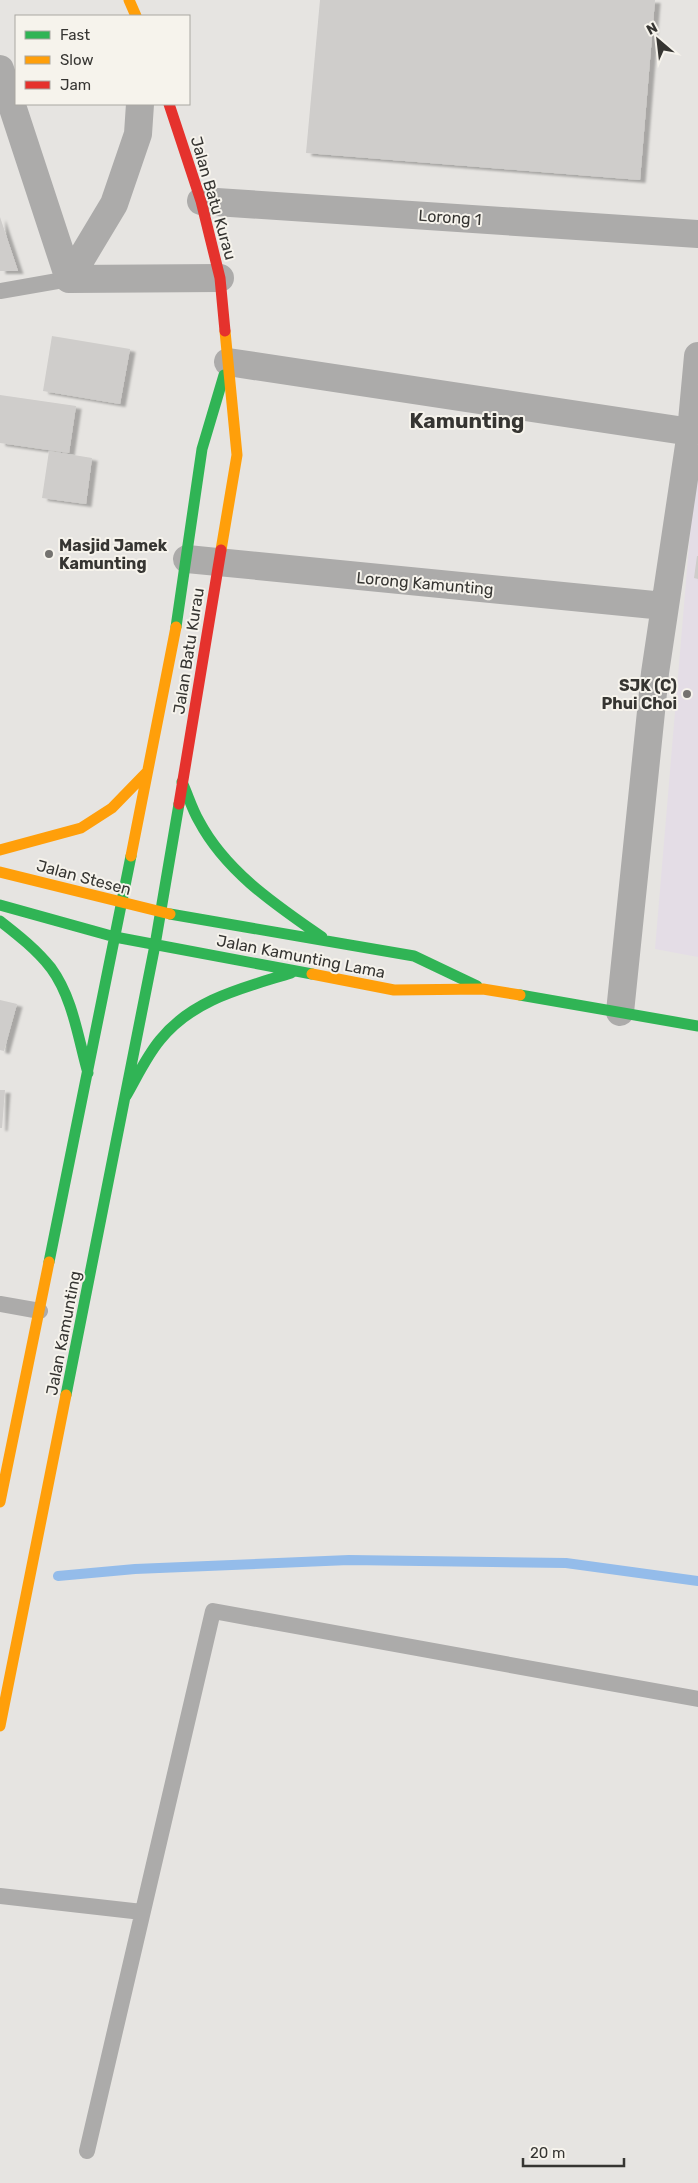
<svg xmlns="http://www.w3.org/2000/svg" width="698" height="2183" font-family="Rubik,sans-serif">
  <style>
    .education { fill: #e4dde6 }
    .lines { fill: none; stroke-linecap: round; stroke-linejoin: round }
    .stream { stroke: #94bcea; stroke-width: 10 }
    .building { fill: #cfcdcb; filter: url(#shadow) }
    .lane { stroke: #acabaa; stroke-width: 16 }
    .street { stroke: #acabaa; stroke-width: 28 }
    .fast { stroke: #30b455; stroke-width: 11 }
    .slow { stroke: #ff9f0a; stroke-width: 11 }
    .jam { stroke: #e5322d; stroke-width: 11 }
    .poi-dot { fill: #74726f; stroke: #f6f3ec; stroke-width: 2 }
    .labels { text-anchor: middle; stroke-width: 4; stroke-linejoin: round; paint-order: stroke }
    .street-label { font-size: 16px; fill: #363532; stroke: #f6f3ec }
    .poi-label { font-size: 16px; font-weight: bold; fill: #363532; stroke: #f6f3ec; text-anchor: start }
    .district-label { font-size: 21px; font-weight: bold; fill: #363532; stroke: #f6f3ec }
  </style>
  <defs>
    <filter id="shadow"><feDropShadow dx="5.5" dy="3" stdDeviation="1" flood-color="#0004"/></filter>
  </defs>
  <rect width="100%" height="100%" fill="#e6e4e1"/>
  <path class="education" d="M698,439V957L655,949Z"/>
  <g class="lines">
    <path class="stream" d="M58,1576L135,1569L349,1560L566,1563L698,1581"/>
  </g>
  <path class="building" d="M320,0H655L640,180L306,153Z
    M0,217L18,271H0Z
    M52,336L130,349L120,404L43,391Z
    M0,395L76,406L69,453L0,443Z
    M49,451L92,458L86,504L42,498Z
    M697,556H698V579L694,578Z
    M0,1000L17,1004L4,1051L0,1050Z
    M0,1090H5L2,1128H0Z"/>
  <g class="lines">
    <path class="lane" d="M0,291L69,279
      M0,1304L40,1311
      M0,1896L142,1912
      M87,2151L213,1611L698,1699"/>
    <path class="street" d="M0,69L69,279
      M201,201L698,234
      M69,279L114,204L138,134L140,104
      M69,279L220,278
      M228,362L691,432
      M187,559L664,606
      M620,1012L655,673L691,432L698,356"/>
    <path class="fast" d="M176,627L202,449L224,375
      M182,782C188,795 192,809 199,821C226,872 276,905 322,937
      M0,905L115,937L312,974
      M170,914L414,956L477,986
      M0,921C18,935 37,950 51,968C73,998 78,1038 88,1073
      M520,995L698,1026
      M126,1096C137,1077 146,1057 160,1040C193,999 243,988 291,973
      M49,1262L131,856
      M66,1395L155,945L179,804"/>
    <path class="slow" d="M129,0L136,16
      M221,550L237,455L225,331
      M0,850L81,828L112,808L147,772
      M131,856L176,627
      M0,872L170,914
      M312,974L394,990L483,989L520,995
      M0,1502L49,1262
      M0,1726L66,1395"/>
    <path class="jam" d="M169,104L201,201L220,278L225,331
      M179,804L221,550"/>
  </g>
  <g class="poi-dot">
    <circle cx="49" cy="554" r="5"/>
    <circle cx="687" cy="694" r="5"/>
  </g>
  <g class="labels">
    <g class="street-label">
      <text transform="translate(214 198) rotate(74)" y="6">Jalan Batu Kurau</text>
      <text transform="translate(450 217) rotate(4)" y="6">Lorong 1</text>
      <text transform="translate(425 583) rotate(5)" y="6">Lorong Kamunting</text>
      <text transform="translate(188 651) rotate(-81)" y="6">Jalan Batu Kurau</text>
      <text transform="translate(84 877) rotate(15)" y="6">Jalan Stesen</text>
      <text transform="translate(301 956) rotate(11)" y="6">Jalan Kamunting Lama</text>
      <text transform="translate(63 1333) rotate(-79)" y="6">Jalan Kamunting</text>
    </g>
    <g class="poi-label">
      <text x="59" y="551">Masjid Jamek<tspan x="59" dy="18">Kamunting</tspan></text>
      <text x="677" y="691" text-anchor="end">SJK (C)<tspan x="677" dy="18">Phui Choi</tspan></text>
    </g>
    <g class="district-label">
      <text x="467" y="428">Kamunting</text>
    </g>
  </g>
  <rect x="15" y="15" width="175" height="90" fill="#f6f3ec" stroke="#a9a7a2"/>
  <rect x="25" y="31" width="25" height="8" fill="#30b455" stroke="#a9a7a2"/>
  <text x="60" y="40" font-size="15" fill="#363532">Fast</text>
  <rect x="25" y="56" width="25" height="8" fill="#ff9f0a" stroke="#a9a7a2"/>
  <text x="60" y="65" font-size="15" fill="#363532">Slow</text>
  <rect x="25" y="81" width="25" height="8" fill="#e5322d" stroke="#a9a7a2"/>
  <text x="60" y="90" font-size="15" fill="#363532">Jam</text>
  <g transform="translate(658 40) rotate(332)" stroke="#f6f3ec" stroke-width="4" paint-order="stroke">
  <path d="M0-4L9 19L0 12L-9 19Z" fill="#363532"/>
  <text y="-8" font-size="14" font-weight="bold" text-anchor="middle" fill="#363532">N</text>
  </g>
  <path d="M523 2158v8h101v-8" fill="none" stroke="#363532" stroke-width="2.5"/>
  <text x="530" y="2158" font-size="15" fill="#363532" stroke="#f6f3ec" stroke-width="4" paint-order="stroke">20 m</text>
</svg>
